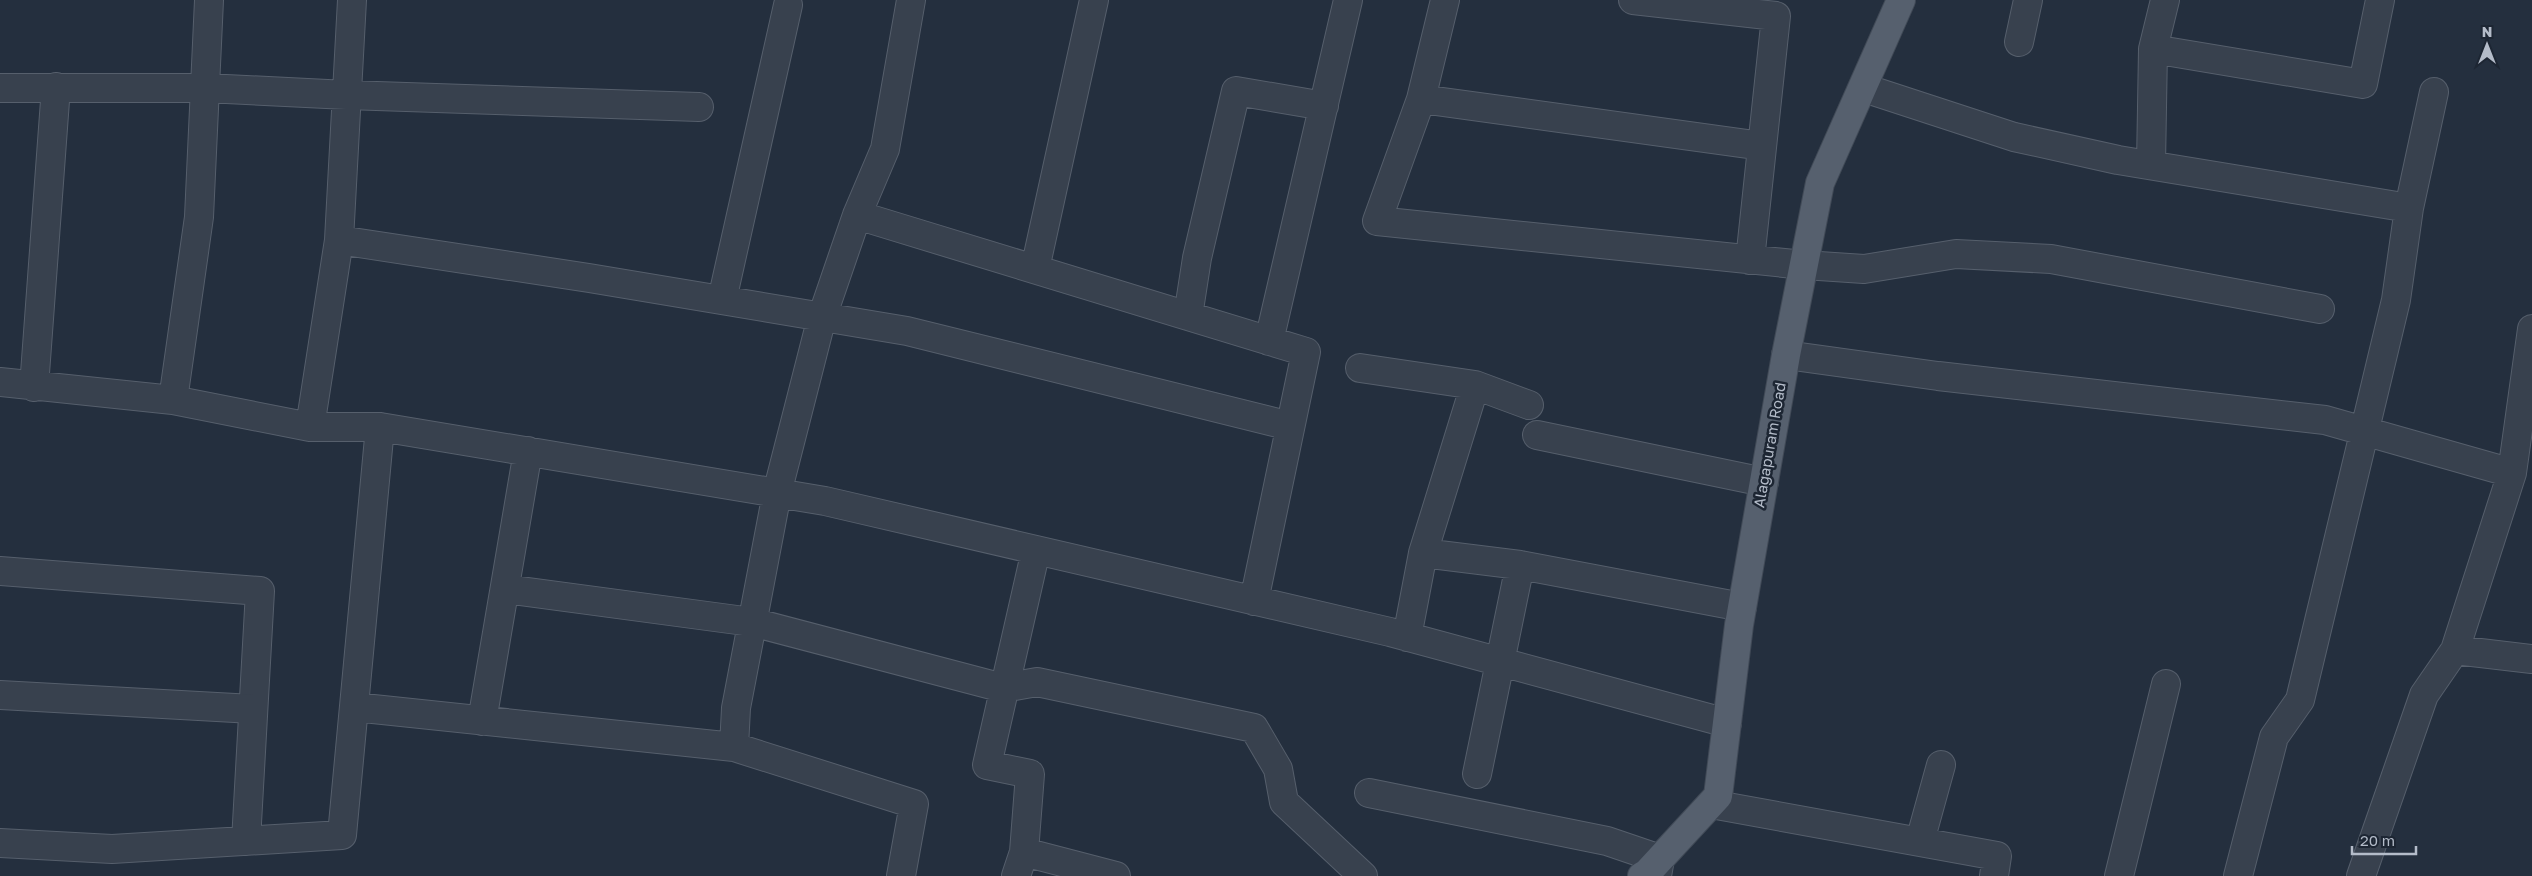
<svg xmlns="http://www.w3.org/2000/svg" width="2532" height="876" font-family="'Golos Text',sans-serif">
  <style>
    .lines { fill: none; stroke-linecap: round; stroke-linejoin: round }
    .minor-casing { stroke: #565f6c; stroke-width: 30 }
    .major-casing { stroke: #414a57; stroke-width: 30 }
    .minor { stroke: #38414e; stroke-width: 28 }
    .major { stroke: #56606e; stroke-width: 28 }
    .labels { text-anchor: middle; stroke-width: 5; stroke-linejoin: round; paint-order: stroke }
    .street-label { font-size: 15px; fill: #b4bcc9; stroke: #1d2633 }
  </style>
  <rect width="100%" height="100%" fill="#242f3e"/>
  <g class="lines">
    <defs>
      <path id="minor" d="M1445,0L1421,99L1377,221L1804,265L1864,269L1956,254L2051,259L2320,309
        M1633,0L1776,16L1750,260
        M2165,0L2153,49L2363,84L2380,0
        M2019,42L2028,0
        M0,88H206L347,95L699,107
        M1864,88L2014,137L2118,160L2409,208
        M1421,99L1762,146
        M2151,165L2153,49
        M857,215L1306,352L1254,601
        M339,240L589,278L907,331L1290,426
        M1035,269L1094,0
        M722,300L788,5
        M1188,316L1197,258L1236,91L1324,106
        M1269,341L1348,0
        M1786,355L1938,376L2325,420L2512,473
        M1360,368L1475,385L1529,405
        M0,382L173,400L310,427H380L825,501L1390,632L1727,723
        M1475,385L1423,553L1520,565L1742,607
        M34,387L56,87
        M173,400L199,217L209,0
        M310,427L339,240L352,0
        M1537,435L1764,482
        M0,571L260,591L246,841
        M505,589L752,622L1003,688L1037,682L1254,728L1278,769L1284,802L1363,876
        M1407,637L1423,553
        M2455,650L2532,659
        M0,695L253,709
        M354,707L734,747L914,804L901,876
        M482,721L528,451
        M734,747L736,708L777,493L822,317L857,215L885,149L911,0
        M1477,774L1520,565
        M1369,793L1607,841L1660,859L1657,876
        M1711,804L1997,856L1994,876
        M1920,841L1941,765
        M0,843L112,849L342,835L380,427
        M1024,852L1116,876
        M1016,876L1024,852L1030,774L987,765L1036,550
        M2119,876L2166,684
        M2238,876L2274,737L2300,700L2396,300L2409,208L2434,92
        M2361,876L2424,695L2455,650L2512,473L2532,329"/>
      <path id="major" d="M1642,876L1647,873L1718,796L1739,625L1786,355L1820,183L1901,0"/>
    </defs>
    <use href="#minor" class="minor-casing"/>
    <use href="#major" class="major-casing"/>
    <use href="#minor" class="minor"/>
    <use href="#major" class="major"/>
  </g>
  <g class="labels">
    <g class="street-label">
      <text transform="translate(1770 445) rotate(-80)" y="5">Alagapuram Road</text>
    </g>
  </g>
  <g transform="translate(2487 45)" stroke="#1d2633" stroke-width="4" paint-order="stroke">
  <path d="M0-4L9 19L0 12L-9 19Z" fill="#b4bcc9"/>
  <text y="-8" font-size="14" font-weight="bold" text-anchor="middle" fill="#b4bcc9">N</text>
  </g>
  <path d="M2352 846v8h64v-8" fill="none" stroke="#b4bcc9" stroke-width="2.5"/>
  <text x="2360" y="846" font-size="15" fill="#b4bcc9" stroke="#1d2633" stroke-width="4" paint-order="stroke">20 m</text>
</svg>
